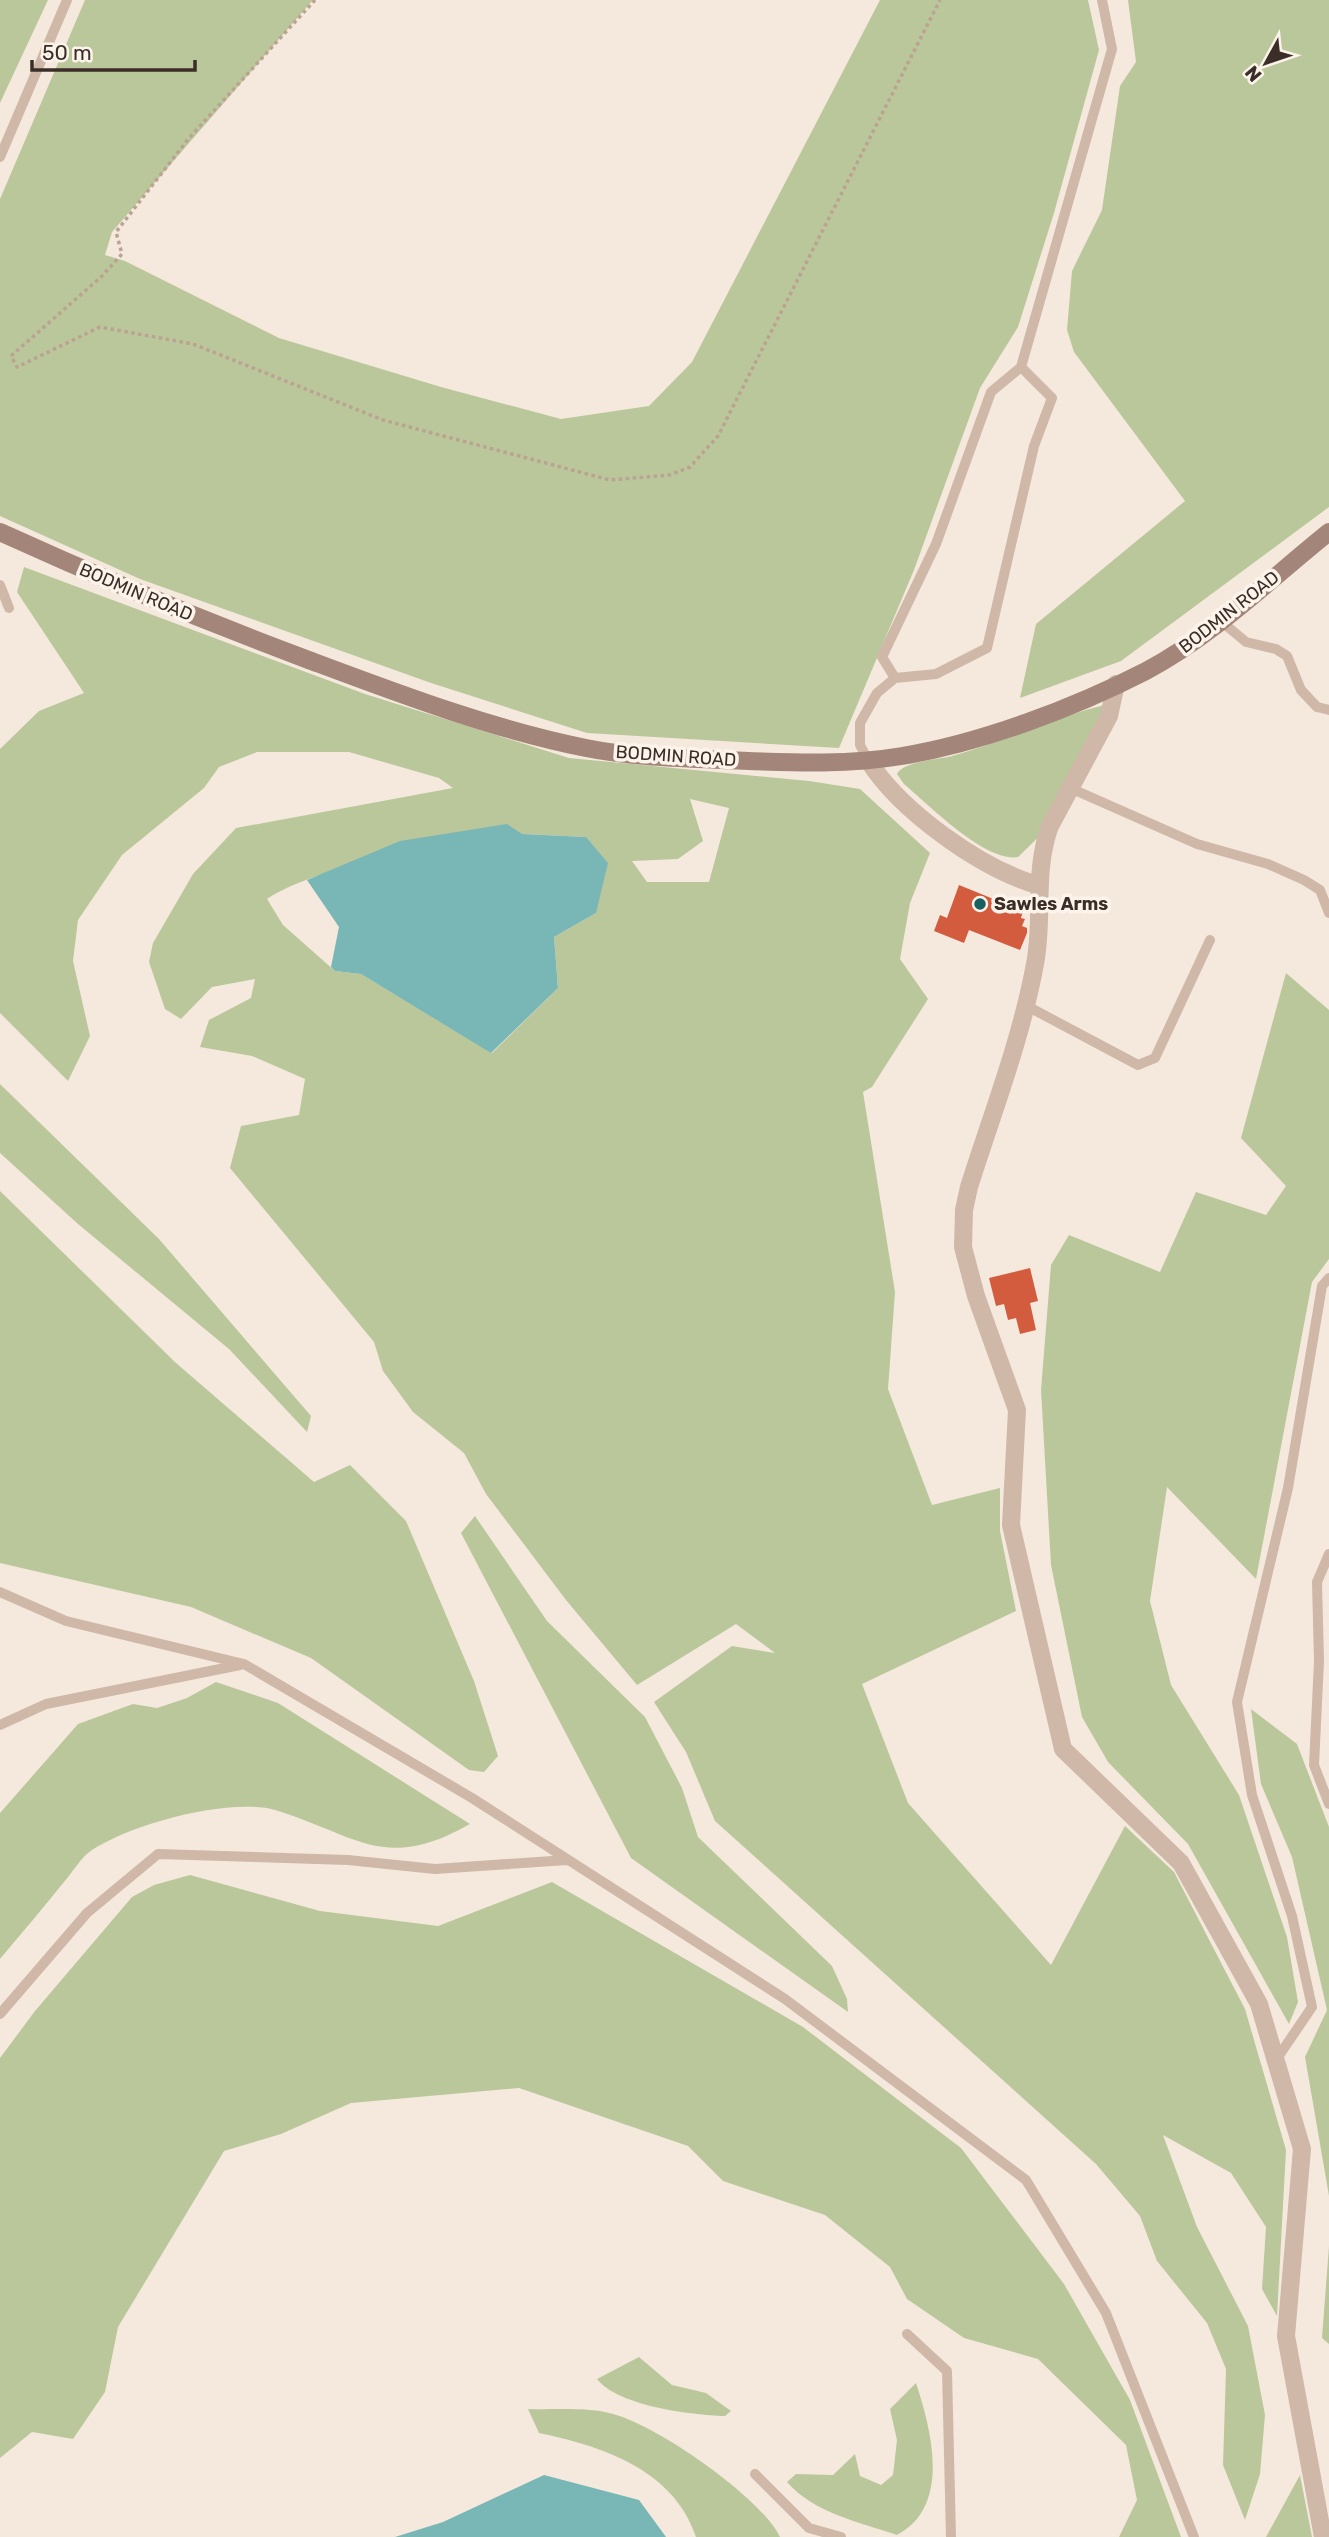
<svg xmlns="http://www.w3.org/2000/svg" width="1329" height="2537" font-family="Rubik,sans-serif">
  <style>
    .green { fill: #bac79b; fill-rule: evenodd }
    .water { fill: #79b6b6 }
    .building { fill: #d35c3e }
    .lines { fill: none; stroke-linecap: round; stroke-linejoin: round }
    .path { stroke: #bba292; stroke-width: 3.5; stroke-dasharray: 3.5 3.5; stroke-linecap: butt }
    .lane { stroke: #cfb8a8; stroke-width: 10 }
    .street { stroke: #cfb8a8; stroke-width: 18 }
    .secondary { stroke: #a38679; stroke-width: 18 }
    .poi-dot { fill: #196062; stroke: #fcf4eb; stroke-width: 2.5 }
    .labels { text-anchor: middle; stroke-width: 7; stroke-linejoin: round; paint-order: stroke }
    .street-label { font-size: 18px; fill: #3b2e29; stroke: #fcf4eb }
    .poi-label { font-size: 18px; font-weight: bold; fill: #3b2e29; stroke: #fcf4eb; text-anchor: start }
  </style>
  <rect width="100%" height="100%" fill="#f5e9de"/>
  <path class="green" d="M0,0H48L0,103Z
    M85,0H313L112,232L105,255L125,261L279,338L441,387L561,419L649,406L692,362L880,0H1088L1099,50L1054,213L1018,327L980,388L914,570L839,748L587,733L431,683L140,579L0,516V199Z
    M1128,0H1329V507L1121,661L1020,698L1036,624L1185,501L1074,352L1067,330L1072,271L1102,210L1120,86L1136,62Z
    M24,567L365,694L569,758L809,781L860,789L930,853L910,903L900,959L928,999L872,1087L863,1092L895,1292L888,1389L932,1505L1000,1488V1531L1016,1611L862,1684L908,1803L1051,1965L1125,1826L1174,1872L1245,2009L1286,2150L1277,2316L1262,2289L1266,2227L1231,2173L1163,2135L1197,2227L1248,2326L1265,2415L1260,2474L1245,2520L1223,2465L1226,2369L1207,2323L1157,2261L1140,2216L1096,2164L715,1821L686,1752L654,1702L732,1646L775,1653L736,1624L637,1685L566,1600L486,1494L464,1453L413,1412L383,1371L374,1342L230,1168L241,1126L299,1115L305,1079L252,1056L200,1047L209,1020L251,998L255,979L212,987L181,1019L165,1009L149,962L153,943L193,874L236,828L453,788L439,778L349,752H257L219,767L204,788L122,855L78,920L73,961L90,1036L68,1081L0,1013V749L39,711L84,693L17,592ZM690,799L729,808L709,882H647L632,861L678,859L703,841ZM522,834L586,837L596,913L554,937L558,988L492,1053L361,974L335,971L283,925L267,899C327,860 450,848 522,834Z
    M1113,703L1050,826L1018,857C986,863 929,805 904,784L897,774C904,761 937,760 952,756C1007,741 1058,715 1113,703Z
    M1286,973L1329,1010V1259L1312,1282L1256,1579L1167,1487L1150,1601L1171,1685L1239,1795L1287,1937L1298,2002L1289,2024L1188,1844L1108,1762L1082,1717L1051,1565L1041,1390L1051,1265L1069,1235L1160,1272L1196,1192L1266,1215L1286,1186L1241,1138Z
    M0,1084L159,1239L311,1416L307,1432L229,1349L78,1224L0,1153Z
    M0,1191L176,1363L314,1482L350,1465L406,1521L474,1681L498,1756L484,1772L469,1770L311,1658L191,1607L0,1563Z
    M475,1516L547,1621L645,1717L682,1788L698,1837L832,1966L847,1999L848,2012L631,1858L461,1533Z
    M216,1682L278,1703L470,1824C384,1873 357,1835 275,1810C229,1797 131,1824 92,1850C81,1857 73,1872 64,1882C43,1908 21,1934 0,1959V1813L78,1724L133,1704L157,1708L187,1698Z
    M1251,1709L1297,1744L1329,1827V2196L1305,2057L1327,2010L1292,1857L1261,1784Z
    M190,1875L320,1911L438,1926L552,1882L803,2027L961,2148L1064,2284L1130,2400L1181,2537H1119L1137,2500L1126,2445L1038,2359L964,2338L907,2299L890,2267L825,2215L723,2181L688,2146L519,2088L351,2103L281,2134L224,2151L118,2327L105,2392L73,2439L32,2432L0,2458V2058L35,2011L132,1897L154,1885Z
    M1329,2246V2344L1322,2338Z
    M639,2357L672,2385L706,2393L731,2411L725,2416C691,2415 618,2406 597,2379Z
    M916,2383C931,2429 952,2506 897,2535C859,2522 814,2513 787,2482L796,2474L833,2475L855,2454L860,2476L881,2485L893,2475L897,2440L890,2409Z
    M528,2409C554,2410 584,2407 609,2413C653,2422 761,2497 780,2537H696C674,2470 602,2446 539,2433Z
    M1300,2475L1312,2537H1266Z"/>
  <path class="water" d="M507,824L522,834L586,837L608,863L596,913L554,937L558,988L491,1053L361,974L335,971L331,967L339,927L307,880L400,841Z
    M544,2475L639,2500L666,2537H395L443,2522Z"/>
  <path class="building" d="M959,885L1023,911L1021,918L1025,919L1022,926L1027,928V933L1020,950L969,930L964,943L934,931L940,915L947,918Z
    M1030,1268L1038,1301L1030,1303L1036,1330L1020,1334L1016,1318L1008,1320L1004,1304L996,1306L989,1278Z"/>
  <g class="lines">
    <path class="path" d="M315,0L189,138L116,232L122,254L101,277L11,356L17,367L100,327L193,344L383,420L610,480L669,475L690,467L718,436L940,0"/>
    <path class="lane" d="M0,157L67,0
      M0,585L9,608
      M1222,622L1246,642L1276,649L1287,656L1301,690L1317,707L1329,710
      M895,678L882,657L936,544L991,392L1021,367L1112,49L1102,0
      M868,760L860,745V723L877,693L895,678L936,674L987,648L1034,446L1052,398L1021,367
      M1070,788L1197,844L1268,864L1304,880L1320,890L1329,913
      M1025,1005L1138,1065L1155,1058L1210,940
      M1329,1554L1317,1582L1319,1661L1314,1765L1329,1804
      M0,1592L66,1621L244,1664L472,1798L785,1999L1026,2180L1106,2313L1194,2537
      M0,1725L46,1704L240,1665
      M0,2014L87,1913L158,1854L348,1860L435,1869L567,1860
      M1276,2060L1312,2007L1292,1916L1252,1795L1237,1702L1288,1488L1322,1286L1329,1278
      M907,2334L947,2371L951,2537
      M755,2474L809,2528L841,2537"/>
    <path class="street" d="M1116,684L1109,716L1050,826C1033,872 1044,917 1035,964C1021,1040 992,1114 969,1187L964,1210L963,1247L976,1296L1017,1410L1011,1525L1063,1749L1181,1863L1259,2004L1302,2149L1286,2336L1323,2537
      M868,760C900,811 980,868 1037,885"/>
    <path class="secondary" d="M0,532C101,578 202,620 306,659C397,693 491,729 586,748C631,757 677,758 722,760C781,762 843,766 902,756C981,743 1074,708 1146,671C1214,635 1269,580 1329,532"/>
  </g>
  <circle class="poi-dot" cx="980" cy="904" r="7"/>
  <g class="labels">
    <g class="street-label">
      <text transform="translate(136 592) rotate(23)" y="6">BODMIN ROAD</text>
      <text transform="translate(1229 612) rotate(-38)" y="6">BODMIN ROAD</text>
      <text transform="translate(676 756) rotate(4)" y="6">BODMIN ROAD</text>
    </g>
    <g class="poi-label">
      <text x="994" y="910">Sawles Arms</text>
    </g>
  </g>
  <g transform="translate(1266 63) rotate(230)" stroke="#fcf4eb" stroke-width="5" paint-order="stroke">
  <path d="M0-5L12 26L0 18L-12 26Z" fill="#3b2e29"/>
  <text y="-10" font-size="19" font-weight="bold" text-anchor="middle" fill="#3b2e29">N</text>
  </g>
  <path d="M32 60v10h163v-10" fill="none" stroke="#3b2e29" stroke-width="3.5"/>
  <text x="42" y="60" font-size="21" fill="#3b2e29" stroke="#fcf4eb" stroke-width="5" paint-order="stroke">50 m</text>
</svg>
